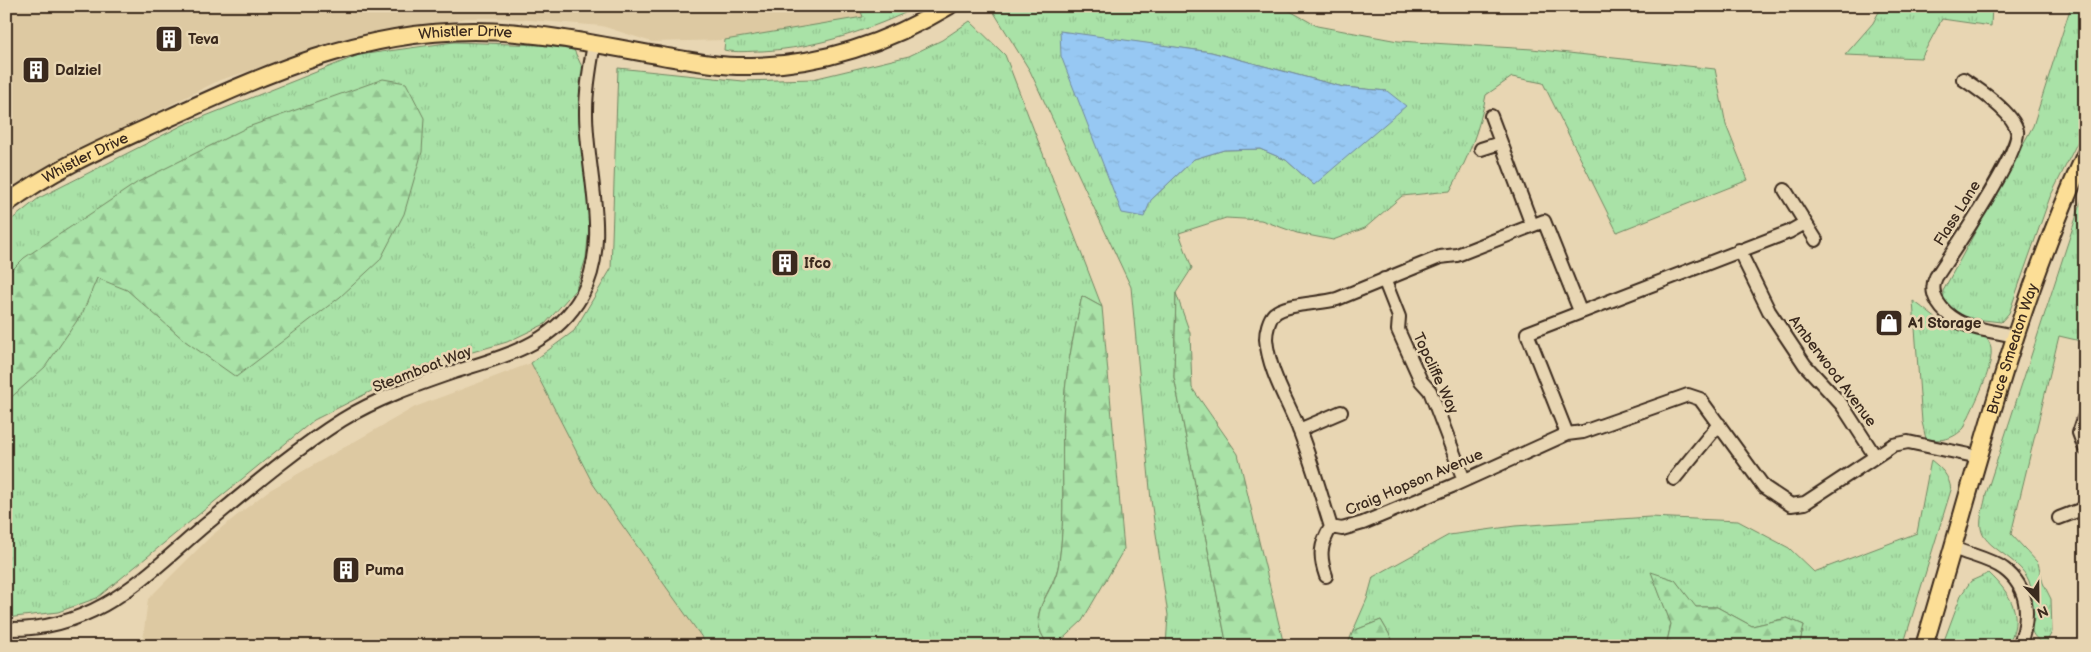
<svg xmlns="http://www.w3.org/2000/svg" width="2091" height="652" font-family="'Balsamiq Sans',sans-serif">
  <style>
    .built { fill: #ddc9a2 }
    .grass { fill: url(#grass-tufts); stroke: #728662; fill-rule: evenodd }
    .forest { fill: url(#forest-firs); stroke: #728662 }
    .water { fill: url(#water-ripples); stroke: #72899e }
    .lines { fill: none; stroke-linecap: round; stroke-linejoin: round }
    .minor-casing { stroke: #3b2a1e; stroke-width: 16 }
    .major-casing { stroke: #3b2a1e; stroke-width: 20 }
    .minor { stroke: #e8d6b3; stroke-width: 12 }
    .major { stroke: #fcde96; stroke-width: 16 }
    .labels { text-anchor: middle; stroke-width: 5; stroke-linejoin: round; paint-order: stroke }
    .street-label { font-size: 15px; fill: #3b2a1e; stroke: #e8d6b3 }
    .poi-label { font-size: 15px; font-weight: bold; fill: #3b2a1e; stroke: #e8d6b3; text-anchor: start }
  </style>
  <defs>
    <pattern id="grass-tufts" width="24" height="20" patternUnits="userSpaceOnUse" patternTransform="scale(1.25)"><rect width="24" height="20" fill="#a9e2a7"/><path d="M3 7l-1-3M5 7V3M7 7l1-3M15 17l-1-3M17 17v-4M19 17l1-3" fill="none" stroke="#92c28f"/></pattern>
    <pattern id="forest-firs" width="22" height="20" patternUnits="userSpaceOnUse" patternTransform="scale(1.25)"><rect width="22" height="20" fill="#a9e2a7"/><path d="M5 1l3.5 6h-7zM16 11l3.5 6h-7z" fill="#92c28f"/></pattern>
    <pattern id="water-ripples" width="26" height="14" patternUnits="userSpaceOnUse" patternTransform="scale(1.25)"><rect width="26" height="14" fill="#97c8f3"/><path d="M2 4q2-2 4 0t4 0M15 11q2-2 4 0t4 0" fill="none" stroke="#83acd0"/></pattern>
  </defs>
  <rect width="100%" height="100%" fill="#e8d6b3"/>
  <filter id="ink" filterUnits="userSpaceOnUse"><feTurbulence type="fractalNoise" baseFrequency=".02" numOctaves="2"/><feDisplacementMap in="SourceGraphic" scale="10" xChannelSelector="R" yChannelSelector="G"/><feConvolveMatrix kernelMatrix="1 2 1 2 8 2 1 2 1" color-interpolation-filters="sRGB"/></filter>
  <g filter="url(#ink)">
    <path class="built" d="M6,6H859L864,17L725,40L652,42L602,26L505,18H466L343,42L220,80L110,135L26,179L6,193Z
      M531,363L593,484L708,646H142L148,599L211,536L268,491L415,407Z"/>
    <path class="grass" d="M859,6H920C870,30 817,48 762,51C750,51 736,53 724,50L725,40L863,17Z
      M990,6H1281L1317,26L1398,41L1532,49L1715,69L1726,125L1748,180L1617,232L1543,83L1512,77L1486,95C1480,128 1467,161 1450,191L1402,196L1365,228L1333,240L1297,233L1261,220L1226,218L1179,233L1192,268L1176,293L1174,377L1227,646H1166L1168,615L1151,500L1131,287L1030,71ZM1061,32L1211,52L1343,87L1387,91L1314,185L1286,160L1260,149L1224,150L1194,159L1151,200Z
      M1882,6H1992L1991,26L1942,19L1921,58L1845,55L1873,23Z
      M2071,6H2085V127L2050,197L2009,313L2001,322L1966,318L1944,305L1943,291L2033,126Z
      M970,21L1005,55L1102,307L1082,296C1073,337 1064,379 1063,421C1061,467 1066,516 1059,562C1054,596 1022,611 1049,646H708L593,484L531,363L574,331L611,269L618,68L743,81L813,79L909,56L942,40Z
      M454,42L541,45L574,50L583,69L589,228L586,258L576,289L545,324L507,342L417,368L314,420L97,598L58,612L6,618V224L39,198L183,125L359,55Z
      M2085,190V342L2059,336L2011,534L2038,563L2043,583L2051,599L2052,632L2045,645C2040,641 2034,638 2032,631C2029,614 2036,600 2029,581C2019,557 1983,548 1981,528C1979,518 1985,504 1986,494Z
      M1913,301C1926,309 1938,322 1951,328C1962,332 1976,330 1985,337C2005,352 1971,408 1964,428C1952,440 1942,441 1926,439L1922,422Z
      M1931,460C1942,469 1949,475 1951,490L1903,646H1799L1804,625L1787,618L1752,626L1717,607H1695L1675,580L1652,573L1671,624L1666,646H1396L1381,620L1353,631L1367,599L1373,577L1449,535L1515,526L1650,517L1738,521L1789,548L1814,572L1917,533Z
      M1989,573C2011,594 2025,616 2007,646H1942L1961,595L1971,581Z"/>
    <path class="forest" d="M383,79L406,83L424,118L422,152L404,214L380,260L340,297L236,377L185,341L127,290L97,278L83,312L45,367L6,402V276L24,258L138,182L248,127Z
      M1176,293L1190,333L1192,388L1238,454L1283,641L1269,646H1227L1174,377Z
      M1082,296L1102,307L1124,549L1082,621L1055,646H1049C1022,611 1055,596 1059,562C1066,515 1061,467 1063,420C1064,379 1073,337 1082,296Z
      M1651,572L1675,580L1696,607H1717L1752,626L1787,618L1804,625L1799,646H1666L1671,624Z
      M1381,620L1396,646H1347L1353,631Z"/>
    <path class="water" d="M1060,31L1211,52L1343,87L1387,91L1406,106L1314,185L1286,160L1260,149L1224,150L1194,159L1151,200L1144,217L1122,213L1061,56Z"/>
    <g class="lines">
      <defs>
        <path id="minor" d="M1963,79C1978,89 2014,113 2017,131C2022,150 1950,256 1936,277C1927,295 1943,313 1958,321C1974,330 1998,332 2015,336
          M1491,116L1532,225
          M1481,149L1500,143
          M1785,190L1816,240
          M1739,250L1769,311L1805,365L1842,405L1875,456
          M1384,279L1399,317L1398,330L1421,381L1430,391L1464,480
          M2085,415L2079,433L2085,449
          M1299,430L1341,412
          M1567,434L1527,333L1789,232L1805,223
          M1674,479L1719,424
          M2059,518L2085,508
          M1331,527L1342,529L1363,523L1452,486L1567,434L1583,432L1688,395L1700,399L1764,487L1791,505L1805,503L1893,445L1908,442L1979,457
          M1331,527C1321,495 1312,463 1300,432C1288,401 1269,373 1266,339C1266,331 1269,319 1274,314C1286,303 1320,304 1337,299L1440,257L1457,255L1544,221L1580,311
          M1954,548C1969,555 1991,559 2004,569C2030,588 2030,619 2019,646
          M1326,576C1319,556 1320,545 1331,527
          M6,629C95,631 142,579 204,526C249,489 293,451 342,420C376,399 416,385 454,372C504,356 554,345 582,295C612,240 585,169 586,110C586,88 590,66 594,44"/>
        <g id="major">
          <path id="s1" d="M6,204C53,169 107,146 160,122C263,75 358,31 474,31C537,31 599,45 662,56C691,61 721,67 751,66C821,65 889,42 949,6"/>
          <path id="s2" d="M1924,646C1974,481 2013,312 2085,155"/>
        </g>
      </defs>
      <use href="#minor" class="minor-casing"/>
      <use href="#major" class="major-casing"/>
      <use href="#minor" class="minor"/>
      <use href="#major" class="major"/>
    </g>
  </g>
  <defs>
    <symbol id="building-square" viewBox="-11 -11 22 22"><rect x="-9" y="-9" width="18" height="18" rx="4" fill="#3b2a1e" stroke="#e8d6b3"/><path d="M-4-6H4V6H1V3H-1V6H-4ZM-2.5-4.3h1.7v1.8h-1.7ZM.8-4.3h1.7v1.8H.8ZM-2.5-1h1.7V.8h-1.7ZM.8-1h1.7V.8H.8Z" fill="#fff"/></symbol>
    <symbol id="shop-square" viewBox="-11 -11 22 22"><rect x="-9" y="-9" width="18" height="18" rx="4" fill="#3b2a1e" stroke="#e8d6b3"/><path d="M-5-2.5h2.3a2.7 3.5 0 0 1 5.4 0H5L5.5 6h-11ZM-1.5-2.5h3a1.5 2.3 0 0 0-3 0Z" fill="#fff"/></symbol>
  </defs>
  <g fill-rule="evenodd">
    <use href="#building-square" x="153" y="23" width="32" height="32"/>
    <use href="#building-square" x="20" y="54" width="32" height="32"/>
    <use href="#building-square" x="769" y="247" width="32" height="32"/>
    <use href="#shop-square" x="1873" y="307" width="32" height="32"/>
    <use href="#building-square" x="330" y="554" width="32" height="32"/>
  </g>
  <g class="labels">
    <g class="street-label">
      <text dy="5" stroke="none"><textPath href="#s1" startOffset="496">Whistler Drive</textPath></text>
      <text dy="5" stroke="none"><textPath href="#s1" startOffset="92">Whistler Drive</textPath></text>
      <text transform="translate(1957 213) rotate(-58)" y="5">Flass Lane</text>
      <text dy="5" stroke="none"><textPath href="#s2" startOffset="310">Bruce Smeaton Way</textPath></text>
      <text transform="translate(422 369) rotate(-21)" y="5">Steamboat Way</text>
      <text transform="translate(1833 371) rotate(53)" y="5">Amberwood Avenue</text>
      <text transform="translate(1436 373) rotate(65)" y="5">Topcliffe Way</text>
      <text transform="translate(1414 482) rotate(-23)" y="5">Craig Hopson Avenue</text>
    </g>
    <g class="poi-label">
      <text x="188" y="44">Teva</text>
      <text x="55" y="75">Dalziel</text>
      <text x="804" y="268">Ifco</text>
      <text x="1908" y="328">A1 Storage</text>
      <text x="365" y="575">Puma</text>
    </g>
  </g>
  <rect width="2091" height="652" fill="none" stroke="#e8d6b3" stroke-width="25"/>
  <rect x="12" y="12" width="2066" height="627" fill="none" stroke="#3b2a1e" stroke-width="2" filter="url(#ink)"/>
  <g transform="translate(2038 600) rotate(158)" stroke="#e8d6b3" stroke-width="4" paint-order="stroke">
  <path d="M0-4L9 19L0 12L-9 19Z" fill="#3b2a1e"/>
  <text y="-8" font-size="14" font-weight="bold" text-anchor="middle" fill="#3b2a1e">N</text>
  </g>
</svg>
